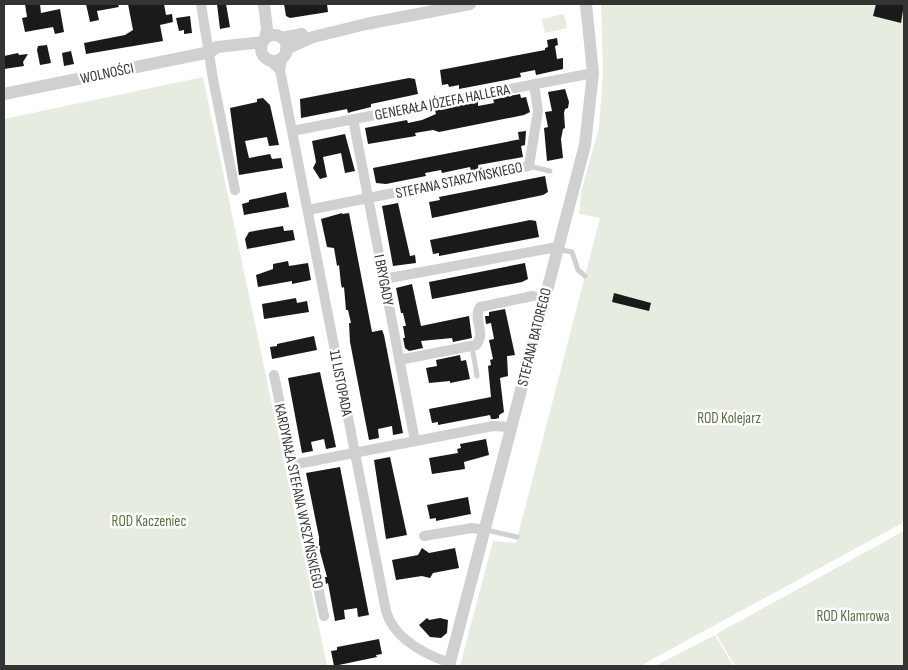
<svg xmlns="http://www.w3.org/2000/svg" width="908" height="670" font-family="'Sofia Sans Condensed',sans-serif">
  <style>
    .green { fill: #e6ecdf }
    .building { fill: #1a1a1a }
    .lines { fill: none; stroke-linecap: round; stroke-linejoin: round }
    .service { stroke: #d0d0d0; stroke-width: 5 }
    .minor { stroke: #d0d0d0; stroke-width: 10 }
    .tertiary { stroke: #d0d0d0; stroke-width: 12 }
    .labels { text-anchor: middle; stroke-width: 5; stroke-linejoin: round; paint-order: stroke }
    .street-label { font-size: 15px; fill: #333; stroke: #fff }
    .park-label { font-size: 15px; fill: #56703f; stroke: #fff }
  </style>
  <rect width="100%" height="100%" fill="#fff"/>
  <path class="green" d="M601,4H904V522L640,666H460L493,541L516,543L600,218L579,214L581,192L599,128L603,72Z
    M564,14L567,28L545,33L542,19Z
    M203,77L327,666H4V119Z
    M904,531V666H735L716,634Z
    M715,635L733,666H655Z"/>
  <path class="building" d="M25,4H40L41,13L60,9L64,32L55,34L53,27L25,32L22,18L27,17Z
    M86,4H118L119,7L97,11L99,20L90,22Z
    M128,4H164L166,15L172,14L173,22L160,25L163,41L86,54L84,43L125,35L133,30Z
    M217,4H226L230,27L220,29Z
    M284,4H327L328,12L290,18L286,16Z
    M876,4H904L901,23L873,16Z
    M190,16L192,33L184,34V30L179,31L176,18Z
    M557,38L558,45L555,46L557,59L563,58V69L536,75L535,70L520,73L521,77L459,89V85L449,87L448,84L442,85L440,70L545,50V48L548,47L547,40Z
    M47,45L51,63L40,65L37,50L38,46Z
    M71,51L74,64L64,66L62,53Z
    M18,53L19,55L28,54L23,62L24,66L4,69V56Z
    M409,78L415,79L418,94L371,104V107L351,112L348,113L347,109L301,118L300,99Z
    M565,89L569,102L568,108L565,109L564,113L565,128L563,129L561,139L563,158L547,161L544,128L548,127L545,112L552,111L548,92Z
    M520,94L521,98L526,97L530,112L524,115L439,132L433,130L415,133L416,136L368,144L365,128L407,120L408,123L422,120L436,114L435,110L478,102V106L494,103L493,99Z
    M263,98L270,105L279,145L269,146L267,137L245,141L249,158L270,154L272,159L281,158L283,168L239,175L230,108L257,102V99Z
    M526,131L525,145L521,146L523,157L478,165L479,169L471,171L470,167L442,173L441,170L425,173L426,176L386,184L376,183L373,168L521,139H519L518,132Z
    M345,134L355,171L345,173L341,153L323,157L327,177L320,179L313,168L316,162L312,141Z
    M545,176L548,192L543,195L432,218L429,202L440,200L439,197Z
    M286,192L289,207L244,215L242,204L249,202V200Z
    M398,203L410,256L415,255L416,263L393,266L382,206Z
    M342,213V214L349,213L372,332L382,330L384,335L403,433L393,435L392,426L378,429L379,438L369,440L350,342L349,323H351L348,310H346L344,287L342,288L341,284L339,265L337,266L334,248L327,247L321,219Z
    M530,220L536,221L539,237L439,256V253L433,254L430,240Z
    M283,226L284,231L293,230L295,240L247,249L245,239L249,232Z
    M288,261L289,266L308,263L311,280L292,284V281L258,287L256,275L273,269V264Z
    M525,263L528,279L522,282L432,299L429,282Z
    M412,284L421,326L469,316L472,338L453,342L452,338L421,341L423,348L409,351L405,348L403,338H405L403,326H406L403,313H401L396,288Z
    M614,293L651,303L649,311L612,302Z
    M296,298L297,303L307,301L309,312L264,319L262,304Z
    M505,309L515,355L507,356L508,376L500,378L504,412L499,415V418L495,419H491L490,415L438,425V422L432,423L429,409L491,397L488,366L491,365L490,360L493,359L489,340L494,339L491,323L486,324L485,316H489V312Z
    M314,336L317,350L272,359L270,347L277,346V344Z
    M460,355L461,361L466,360L470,379L450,383V381L429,383L426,368L437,366L436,360Z
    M320,372L336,447L326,449L324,439L311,442L313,451L302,453L288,378Z
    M486,439L489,455L464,462L465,469L432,474L429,458L458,453L457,449L461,448L460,444Z
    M390,457L407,535L386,539L374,460Z
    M340,467L369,615L358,617L357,608L344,610L345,619L335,621L328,583L326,584L325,577H327L319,548V537L306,473Z
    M468,497L471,514L436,521V518L430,519L427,505Z
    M422,548L429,553L455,548L459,568L433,573L430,578L422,576L396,580L392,560L418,555Z
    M427,618L429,620L440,618L448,620L447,633L441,638L430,637L419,625Z
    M379,639L382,654L376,655L377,657L334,666L331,651L337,650V647Z"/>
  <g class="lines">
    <path class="service" d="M529,166L550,171
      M557,249L572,252L578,270L585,276
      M472,346L477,376
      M486,530L517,537"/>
    <path class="minor" d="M201,4L213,79L235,190
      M283,56L280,70L386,611C394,639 424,654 450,663
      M269,60L280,70
      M353,119L415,441
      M292,131L593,73
      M308,210L529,166L538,111L534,84
      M384,279L557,247
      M399,360L476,345C487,333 472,319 480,307L533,296
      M274,375L324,616
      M292,465L493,426L512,427
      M424,536L472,528L486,530"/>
    <path class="tertiary" d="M264,4L267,29L265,38
      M261 48a13 13 0 1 1 26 0a13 13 0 1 1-26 0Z
      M282,38L302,34
      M286,49L313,37L366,24L470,4
      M4,94L210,52L217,47L263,42
      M449,666L585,145L593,73L586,4"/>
  </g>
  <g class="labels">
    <g class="street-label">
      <text transform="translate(107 73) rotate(-12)" y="5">WOLNOŚCI</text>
      <text transform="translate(442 102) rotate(-11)" y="5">GENERAŁA JÓZEFA HALLERA</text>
      <text transform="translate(459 180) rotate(-12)" y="5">STEFANA STARZYŃSKIEGO</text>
      <text transform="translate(384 280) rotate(79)" y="5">I BRYGADY</text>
      <text transform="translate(534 337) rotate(-76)" y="5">STEFANA BATOREGO</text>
      <text transform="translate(341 383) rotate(79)" y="5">11 LISTOPADA</text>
      <text transform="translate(299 496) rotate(78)" y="5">KARDYNAŁA STEFANA WYSZYŃSKIEGO</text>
    </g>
    <g class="park-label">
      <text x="729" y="423">ROD Kolejarz</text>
      <text x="149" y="526">ROD Kaczeniec</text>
      <text x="853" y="621">ROD Klamrowa</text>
    </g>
  </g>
  <rect width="908" height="670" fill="none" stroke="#333333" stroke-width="10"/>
</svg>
